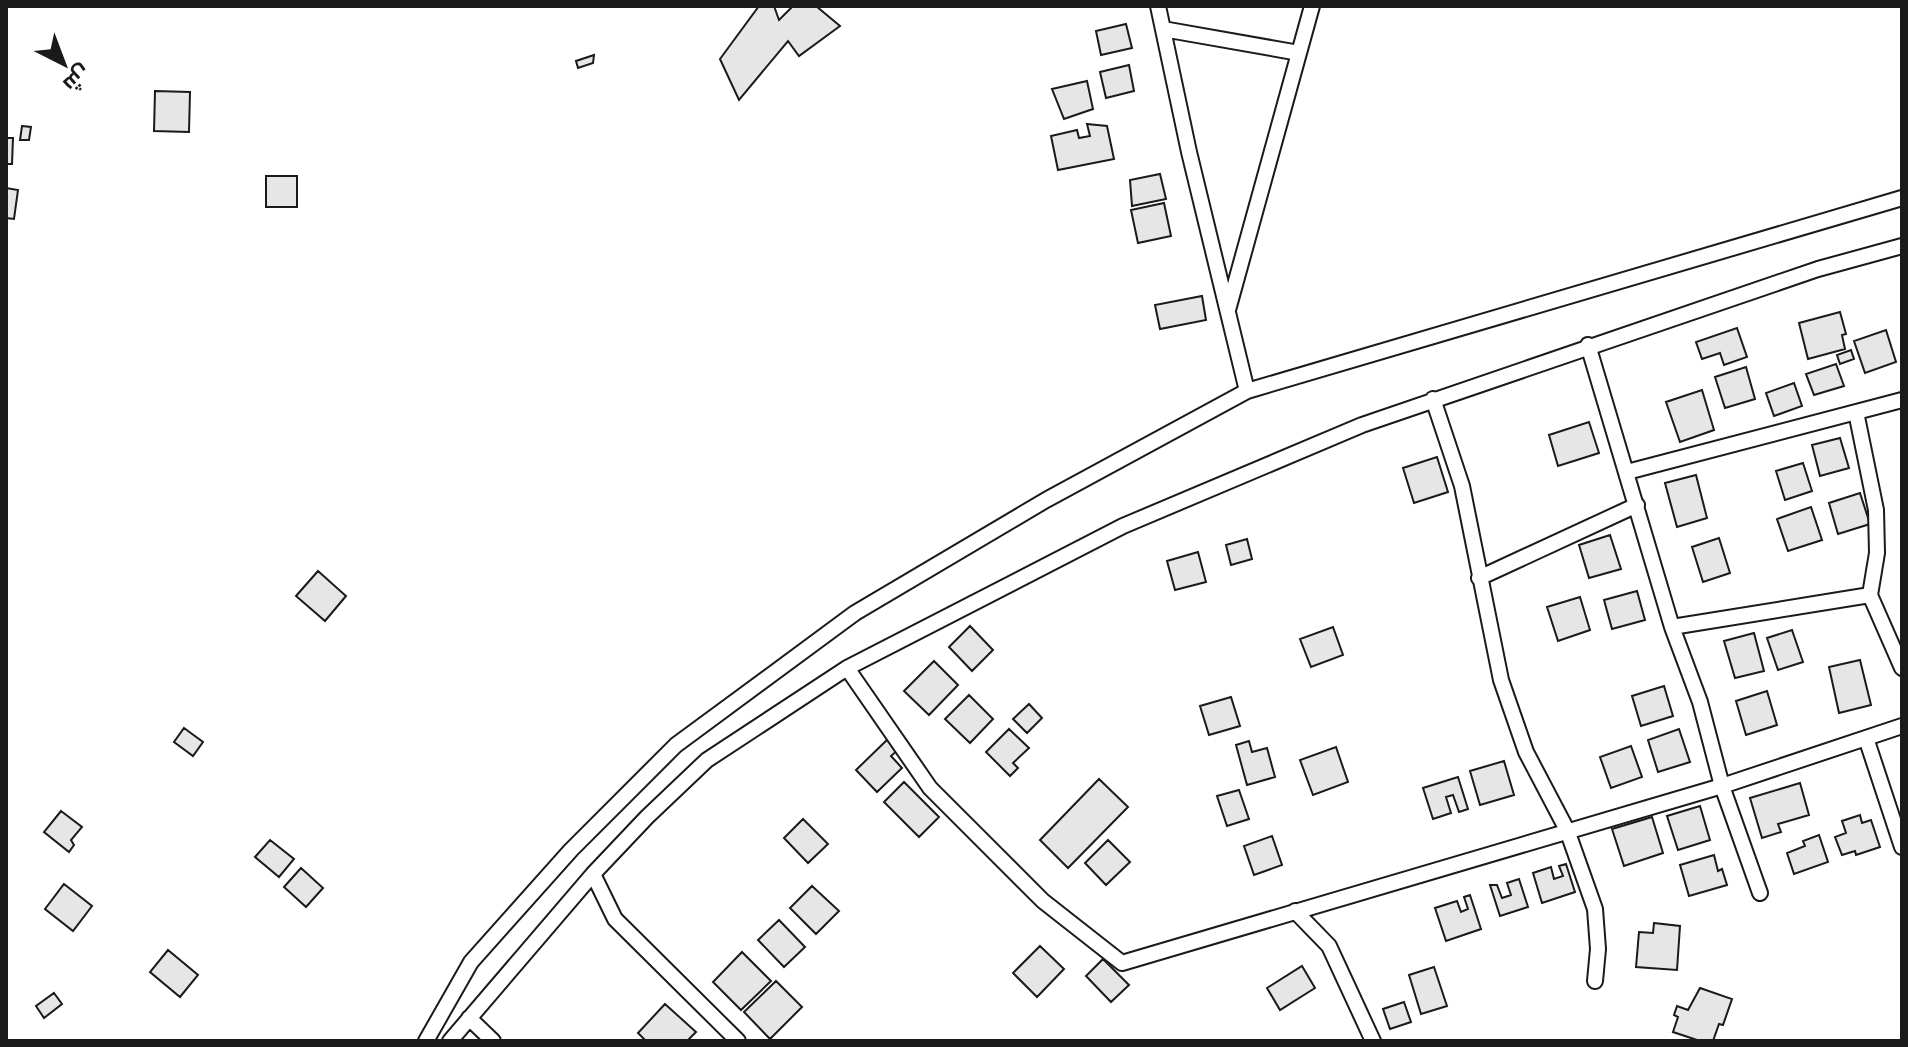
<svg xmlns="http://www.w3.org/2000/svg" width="1908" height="1047" font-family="Inter,Cairo,sans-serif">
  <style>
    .building { fill: #e6e6e6; stroke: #1a1a1a; stroke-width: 2 }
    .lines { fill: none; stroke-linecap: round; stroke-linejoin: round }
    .street-casing { stroke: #1a1a1a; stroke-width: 18 }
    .street { stroke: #fff; stroke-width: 14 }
  </style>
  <rect width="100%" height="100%" fill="#fff"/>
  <path class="building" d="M759,6H774L779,20L793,6H816L840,26L799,56L788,41L739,100L720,59Z
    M1126,24L1132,48L1101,55L1096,31Z
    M594,55L593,63L578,68L576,61Z
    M1129,65L1134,91L1106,98L1100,72Z
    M1087,81L1093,109L1064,119L1052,89Z
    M155,91L190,92L189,132L154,131Z
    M1087,124L1107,126L1114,159L1058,170L1051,136L1077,130L1079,138L1090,136Z
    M22,126L31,127L29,140H20Z
    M6,138H13L12,164H6Z
    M1160,174L1166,199L1132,206L1130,180Z
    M266,176H297V207H266Z
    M6,188L18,190L14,219L6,218Z
    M1164,203L1171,236L1138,243L1131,210Z
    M1202,296L1206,320L1160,329L1155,305Z
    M1840,312L1846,334L1842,335L1845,349L1808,359L1799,323Z
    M1737,328L1747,357L1724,365L1720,353L1702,359L1696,342Z
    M1886,330L1896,362L1865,373L1854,341Z
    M1851,350L1854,359L1840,364L1837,355Z
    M1836,364L1844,386L1814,395L1806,374Z
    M1746,367L1755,399L1725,408L1715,377Z
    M1794,383L1802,406L1774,416L1766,393Z
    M1702,390L1714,430L1680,442L1666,402Z
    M1589,422L1599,453L1558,466L1549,435Z
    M1840,438L1849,468L1820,476L1812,445Z
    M1437,457L1448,492L1414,503L1403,468Z
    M1803,463L1812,491L1785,500L1776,471Z
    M1696,475L1707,518L1677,527L1665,483Z
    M1860,493L1870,524L1838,534L1829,503Z
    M1811,507L1822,540L1788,551L1777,519Z
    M1610,535L1621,569L1589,578L1579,545Z
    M1719,538L1730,573L1703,582L1692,547Z
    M1247,539L1252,559L1231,565L1226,545Z
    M1198,552L1206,582L1175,590L1167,561Z
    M318,571L346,596L325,621L296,596Z
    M1637,591L1645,620L1612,629L1604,600Z
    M1580,597L1590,630L1558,641L1547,607Z
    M970,626L993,650L972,671L949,647Z
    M1333,627L1343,655L1311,667L1300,639Z
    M1792,630L1803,662L1778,670L1767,638Z
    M1754,633L1764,671L1735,678L1724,641Z
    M1860,660L1871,705L1839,713L1829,667Z
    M934,661L958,685L929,715L904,691Z
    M1664,686L1673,716L1641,726L1632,696Z
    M1767,691L1777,725L1746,735L1736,701Z
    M969,695L993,719L970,743L945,719Z
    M1231,697L1240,726L1209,735L1200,706Z
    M1029,704L1042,718L1027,733L1013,719Z
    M184,728L203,742L193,756L174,742Z
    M1009,729L1029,748L1013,763L1018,768L1010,776L986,752Z
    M1679,729L1690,762L1658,772L1648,740Z
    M889,738L899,749L891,756L902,768L877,792L856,770Z
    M1249,741L1252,752L1267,748L1275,777L1247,785L1236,745Z
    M1631,746L1642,777L1611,788L1600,757Z
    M1336,747L1348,782L1313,795L1300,760Z
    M1504,761L1514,795L1480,805L1470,771Z
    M1458,777L1468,809L1459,812L1453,795L1446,797L1451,813L1433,819L1423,788Z
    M1099,779L1128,807L1068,868L1040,840Z
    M904,782L939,817L919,837L884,802Z
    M1800,783L1809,815L1778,824L1781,832L1762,838L1750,798Z
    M1239,790L1249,819L1227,826L1217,796Z
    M1700,806L1710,840L1678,850L1667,816Z
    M61,811L82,827L71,840L74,845L69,852L44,832Z
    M1860,815L1862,823L1871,820L1880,847L1856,855L1855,851L1842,855L1835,837L1846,833L1842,821Z
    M1652,817L1663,853L1624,866L1612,829Z
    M803,819L828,844L808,863L784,838Z
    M1819,835L1828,862L1794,874L1787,853L1805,846L1803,841Z
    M1272,836L1282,865L1254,875L1244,846Z
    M270,840L294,859L279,877L255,857Z
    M1108,840L1130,862L1106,885L1085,863Z
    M1714,855L1718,871L1722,869L1727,885L1689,896L1680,865Z
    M1566,864L1575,892L1542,903L1533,873L1551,867L1554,879L1563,876L1559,866Z
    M301,868L323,888L306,907L284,887Z
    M1519,879L1528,907L1500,916L1490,885H1497L1502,898L1511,895L1507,883Z
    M64,884L92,906L73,931L45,909Z
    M812,886L839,911L816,934L790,908Z
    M1470,895L1481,929L1446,941L1435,908L1457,901L1461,912L1468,909L1464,897Z
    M779,920L805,947L784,967L758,940Z
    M1654,923L1680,926L1677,970L1636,967L1639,932L1653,933Z
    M1040,946L1064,969L1037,997L1013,973Z
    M168,950L198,975L180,997L150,972Z
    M742,952L771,981L741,1010L713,982Z
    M1103,959L1129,985L1111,1002L1086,976Z
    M1302,966L1315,988L1280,1010L1267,988Z
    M1434,967L1447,1006L1421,1014L1409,975Z
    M776,981L802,1007L770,1039L744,1012Z
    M1700,988L1732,999L1723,1025L1719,1024L1713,1041H1700L1673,1032L1678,1017L1674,1015L1677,1006L1688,1010Z
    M54,993L62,1004L44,1018L36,1006Z
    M1404,1002L1411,1022L1390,1029L1383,1009Z
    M665,1004L696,1032L687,1041H646L638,1033Z"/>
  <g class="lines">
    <defs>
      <path id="street" d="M1158,6L1189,152L1247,391
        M1163,29L1299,53
        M1228,310L1312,6
        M1588,345L1672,627L1700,702L1722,786L1760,893
        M1433,399L1462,486L1501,680L1526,752L1567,830L1595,909L1598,949L1595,981
        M1627,472L1902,400
        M1479,578L1637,505
        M1870,595L1902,668
        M1672,627L1870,595L1877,553L1876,510L1856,412
        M847,668L930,788L1043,901L1122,963L1722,786L1902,726
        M1866,738L1902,847
        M593,874L615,919L738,1041
        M1295,911L1329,946L1373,1041
        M469,1018L493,1041
        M426,1041L471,962L571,850L676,745L855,613L1046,500L1247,391L1902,198
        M450,1041L593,874L647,817L707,760L847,668L1123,526L1362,425L1818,269L1902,246"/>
    </defs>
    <use href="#street" class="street-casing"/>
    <use href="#street" class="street"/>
  </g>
  <rect width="1908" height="1047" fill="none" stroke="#1a1a1a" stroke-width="16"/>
  <g transform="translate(64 64) rotate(138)" stroke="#ffffff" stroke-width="6" paint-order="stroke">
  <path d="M0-6L14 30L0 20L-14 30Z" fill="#1a1a1a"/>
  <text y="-12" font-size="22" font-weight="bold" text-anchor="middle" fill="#1a1a1a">ش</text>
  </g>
</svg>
